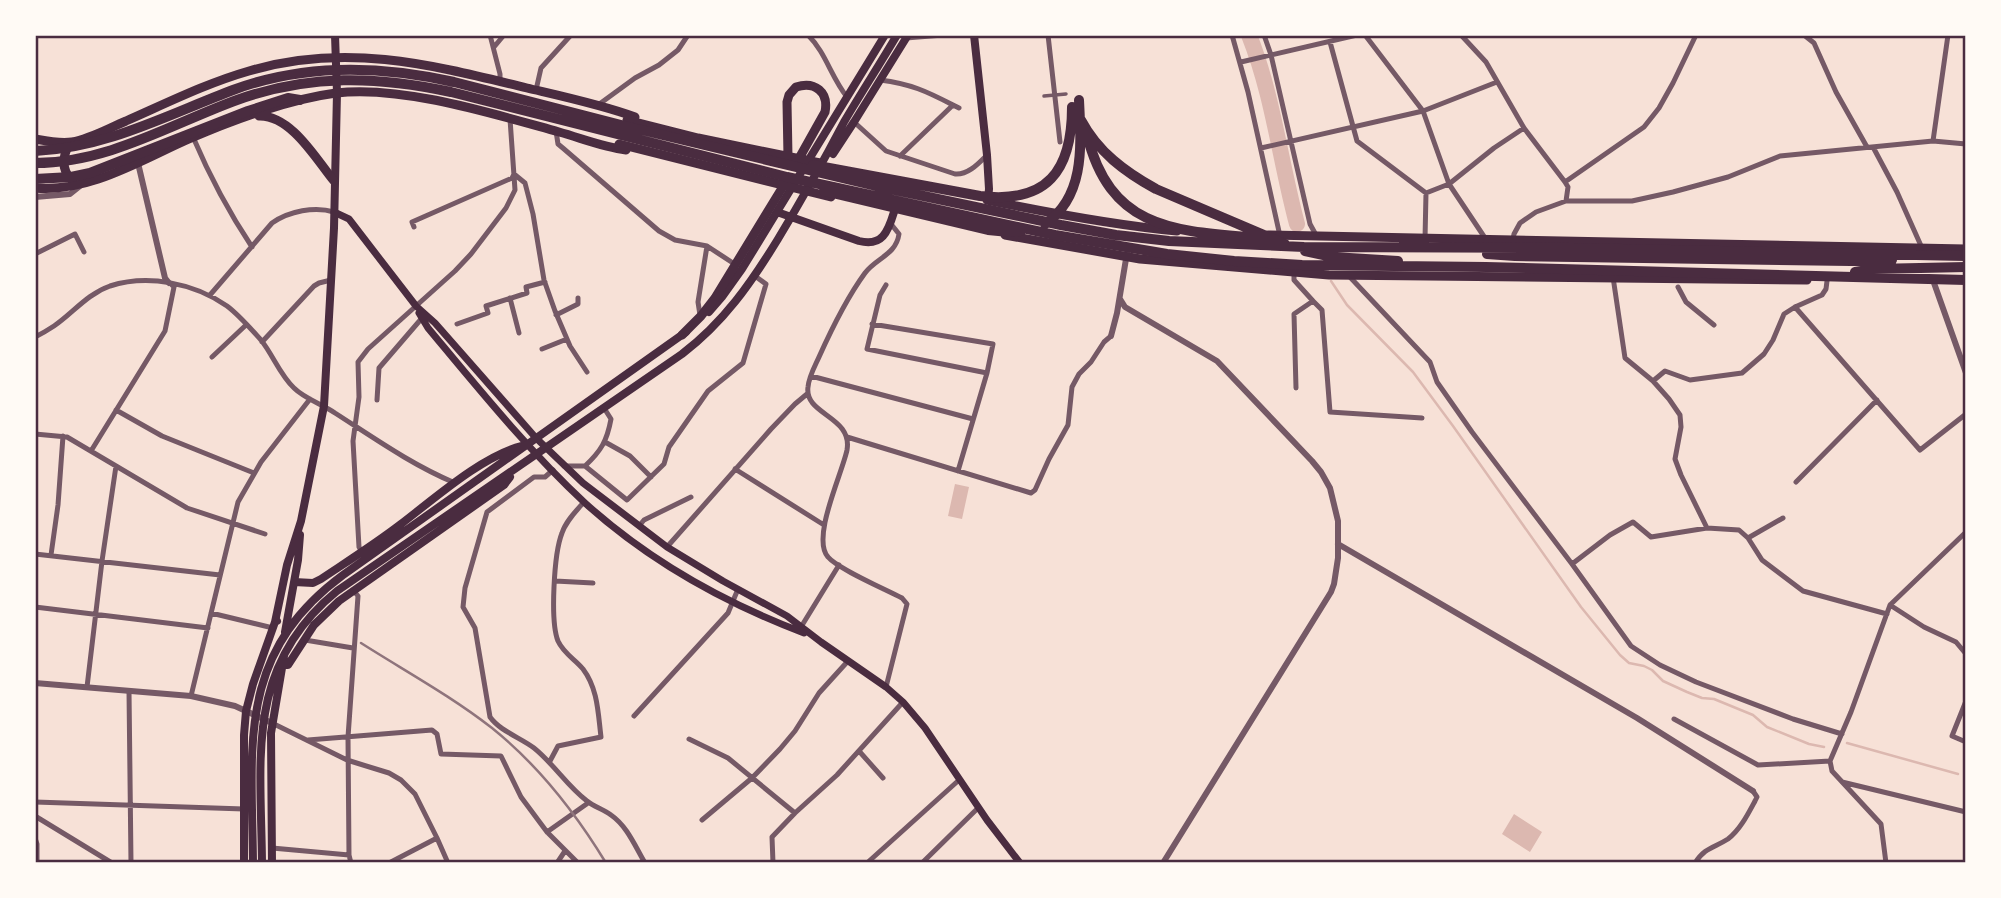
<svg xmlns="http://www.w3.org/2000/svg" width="2001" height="898" font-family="Inter,sans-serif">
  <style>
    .water { fill: #dcb8b0 }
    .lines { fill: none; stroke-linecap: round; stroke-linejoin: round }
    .stream { stroke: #dcb8b0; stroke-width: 2.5 }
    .river { stroke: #dcb8b0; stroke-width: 16 }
    .pedestrian { stroke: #755966; stroke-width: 3.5 }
    .minor { stroke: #755966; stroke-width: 5 }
    .tertiary { stroke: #755966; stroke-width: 6 }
    .secondary { stroke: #4a2c40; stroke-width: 7 }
    .primary { stroke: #4a2c40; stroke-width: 8 }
    .trunk { stroke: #4a2c40; stroke-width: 9 }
    .motorway { stroke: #4a2c40; stroke-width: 10 }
    .rail { stroke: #8f747c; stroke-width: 2.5 }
    .neatline { fill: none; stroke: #4a2c40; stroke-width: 2.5 }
  </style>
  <rect width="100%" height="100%" fill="#f7e1d7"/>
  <path class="water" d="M955,484L969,487L962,519L948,516Z
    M1514,814L1542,832L1530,852L1502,834Z"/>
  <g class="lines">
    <path class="stream" d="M1331,281L1347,305L1413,372L1453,426L1581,607L1620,655L1629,663L1644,666L1652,670L1663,681L1687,692L1702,698L1714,699L1753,715L1767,727L1809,744L1824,747
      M1847,743L1958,774"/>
    <path class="river" d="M1249,35C1273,95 1280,161 1297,224"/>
    <path class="pedestrian" d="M1044,96L1066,94"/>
    <path class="minor" d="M490,35L500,74V81
      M808,35C826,53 831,77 847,97
      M1048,35L1060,142
      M1232,35L1248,92L1280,236
      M1264,35L1271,55L1310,224L1316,235
      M1365,35L1423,111L1449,184L1485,238
      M1461,35L1486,62L1524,128L1565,182L1568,187L1566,201
      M1804,35L1814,43L1836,92L1867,147
      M906,38L943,35
      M1330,42L1357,141L1426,193L1425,239
      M494,47L504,35
      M1241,62L1357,35
      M880,80C911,84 926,91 953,105
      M536,90L541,68L571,35
      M598,105L635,78L659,65L678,50L688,35
      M854,122L886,151L955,174C968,175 978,164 987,155
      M556,131L558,144L564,149L659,231L675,240L707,246L736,265
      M193,137C210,177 228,211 252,247
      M1933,141L1948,35
      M1873,147L1897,192L1922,248
      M1261,148L1423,111L1497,82
      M900,156L953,105L959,108
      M1565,182L1644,127L1659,108L1673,83L1696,35
      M1426,193L1449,184L1494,148L1524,128
      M414,227L412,222L512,178L514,174L525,183L533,214L544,280L555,311L570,346L587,372
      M1513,239L1514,234L1520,223L1536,212L1566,201H1632L1673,192L1728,177L1780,156L1933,141L1966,144
      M35,254L75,234L84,252
      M1294,272V280L1313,301
      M1348,275L1430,362L1437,382L1472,432L1572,564L1631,646L1660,665L1696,682L1793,719L1842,734
      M1613,277L1625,358L1653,381L1669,399L1680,415L1681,427L1675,459L1681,475L1707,528L1739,530L1748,538L1762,560L1803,591L1887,614
      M886,285L880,295L867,349L987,373
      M1678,287L1686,302L1714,325
      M210,295L272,223C289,211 315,206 334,212
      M510,298L519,333
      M1795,307L1920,450L1966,414
      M556,315L578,304V298
      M700,315L698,302L707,246
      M457,324L488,313L486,306L527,293L526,287L545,282
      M872,324L993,344L987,373L958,471
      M35,337C41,334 48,330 54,326C73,313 87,294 110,286C148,274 194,283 227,306C239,315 251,329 261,340C273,355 280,375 294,388C305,399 322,404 335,413C374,438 412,465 455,483
      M262,342L314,286L319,283L331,280
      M542,349L567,339
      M212,357L246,325
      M811,376L973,419
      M1653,381L1665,371L1690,380L1742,373L1764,354L1773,340L1784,314L1795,307L1822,295L1826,289L1827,281
      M1296,388L1294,314L1313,301L1322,310L1330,412L1422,418
      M377,400L379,368L422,318
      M116,410L162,436L254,473
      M35,434L67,437L187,508L265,534
      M847,437L1031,493L1035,490L1049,459L1068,425L1072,387L1079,374L1091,362L1104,342L1111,336
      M605,442L630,456L651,477
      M91,451L165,331L174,287L171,284
      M564,466H585L627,500L664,464L669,447L708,391L743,363L766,284L755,276
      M585,466C601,451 607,441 611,419L604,408
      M735,469L824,525
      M553,470L545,477H534L487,512L465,588L463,607L475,628L490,717C500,731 521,738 534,748C554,764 567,786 587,801C594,807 603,809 611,815C627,826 635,846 645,863
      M1796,482L1877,400
      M639,526L644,520L691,497
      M1748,538L1783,518
      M667,547L771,429L795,404L807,394
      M362,552L359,547L353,441L359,397L358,362L368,349L455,271L471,254L506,208L515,190L510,119
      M35,554L220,575
      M51,555L58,505L63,436
      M1572,564L1610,535L1633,522L1651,537L1707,528
      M555,581L593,583
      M1890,605L1924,627L1956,642L1966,654
      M35,607L208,628
      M211,613L273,628
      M801,627L839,565
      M305,640L353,648
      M87,687L102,561L116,466
      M886,687L907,604L902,598C885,589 838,569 828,557C811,538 842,474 847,450C853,416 804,415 808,387C809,376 815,366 819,357C832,328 846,299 865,273C876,258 896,255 899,234L891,224
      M129,691L131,863
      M191,696L238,502L261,462L310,399
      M1966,701L1952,736L1966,742
      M634,716L728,613L738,589
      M1674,719L1758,765L1830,761
      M272,723L347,760L389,773L401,780L415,794L437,838
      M689,739L728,758L795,813
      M308,740L432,730L437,734L441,754L501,756L521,797L547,832L578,863
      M859,751L883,778
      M550,761L558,746L601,737C598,713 598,689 583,669C575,659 564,654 558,641C550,621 554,553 562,533C566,521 576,511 584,502
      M1842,782L1966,812
      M35,802L244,809
      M35,816L112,863
      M702,820L752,778L780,749L795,731L819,693L848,661
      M547,832L588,803
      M35,838L37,844V863
      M272,848L349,855
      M351,863L349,855L348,737L358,596L353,590
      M389,863L437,838L448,863
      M557,863L565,851
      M773,863L772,837L795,813L837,775L903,702
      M867,863L959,780
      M922,863L978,808
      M1695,863C1705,847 1714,848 1728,839C1740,830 1748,814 1755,801L1757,797L1753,791
      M1886,863L1881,824L1832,771L1830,761L1851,712L1890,605L1966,532"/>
    <path class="tertiary" d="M138,163L165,278L169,283
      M35,197L70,194L80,186
      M1934,283L1966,373
      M1120,299L1125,307L1217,361L1312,461L1321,472L1330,488L1338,521V558L1334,584L1331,592L1163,863
      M1111,336L1117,313L1127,253
      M1338,544L1637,718L1753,791
      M35,683L191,696L235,706L272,723"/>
    <path class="secondary" d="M334,212L349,219L416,306L435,323L536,438L583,483L667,547L723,581L787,616L821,642L886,687L903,702L925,728L987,820L1020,863
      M419,313L428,328C478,388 528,450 585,503C648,560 725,603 804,633"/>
    <path class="primary" d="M974,35L987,155L989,189L988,199
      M833,154L854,122L908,35
      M777,212L859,241C882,247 888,232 894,212
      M709,312L722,297L742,269L885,35
      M294,582L313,583L321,579C348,561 375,544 401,524C434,499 482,456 522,446
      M275,622L287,565L301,521L324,406L334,228L337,93L335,35
      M285,632L298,560L300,535
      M284,665H288L314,625L339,601L504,485L510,477
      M244,863V735L246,711L253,684L275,622L277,621
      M253,863C252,746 236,654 343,575L686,332
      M262,863C261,757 245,666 337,591L682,354C724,322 751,283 778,239C801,201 823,162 844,122C861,93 880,64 897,35
      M272,863L271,733L284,656"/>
    <path class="trunk" d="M259,116C291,115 316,159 334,181
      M627,120L698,138L820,163
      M35,139C46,141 60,144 72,142C90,139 109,128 126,121C167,103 207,83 249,71C346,42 433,65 527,88C561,96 603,105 635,117
      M69,144C63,156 61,169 71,179
      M619,144L831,197
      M788,157L787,102L789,95L796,87C815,81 829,92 825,112L797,162
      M35,188C89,193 141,160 189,139C232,120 290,99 336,93C402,85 494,114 559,132C581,138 603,147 626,150
      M987,200C1050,213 1113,225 1177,231
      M1005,235L1140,259L1329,275L1807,280
      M1268,235L1966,249
      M682,335L701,316L715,298L787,180"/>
    <path class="motorway" d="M1081,120C1098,152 1125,172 1156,189L1285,244
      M1087,135C1111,231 1176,231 1260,238
      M35,151C106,148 167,115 233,90C305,63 379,65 454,82L625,126L876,186L1061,225L1116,235L1169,241L1304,247L1574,248L1966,256
      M35,163C108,163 171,124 237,100C309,74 377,76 451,92L787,177L1055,235L1167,254L1234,261L1302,265L1486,267L1966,280
      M813,165L980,196C1047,204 1072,171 1072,107
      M35,179L71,177L90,173L248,111L288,98L300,100
      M824,191L988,230L1009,232L1021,231
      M1045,224C1086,196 1081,144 1079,100
      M1403,239L1424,243
      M1305,251L1333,257L1398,261
      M1487,254L1515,256L1851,261L1892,260
      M1855,272L1874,269L1966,267"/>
    <path class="rail" d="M361,643C405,671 451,696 492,728C538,765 575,812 606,863"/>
  </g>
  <rect width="2001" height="898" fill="none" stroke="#fffaf5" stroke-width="74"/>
  <rect x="37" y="37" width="1927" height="824" class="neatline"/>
</svg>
